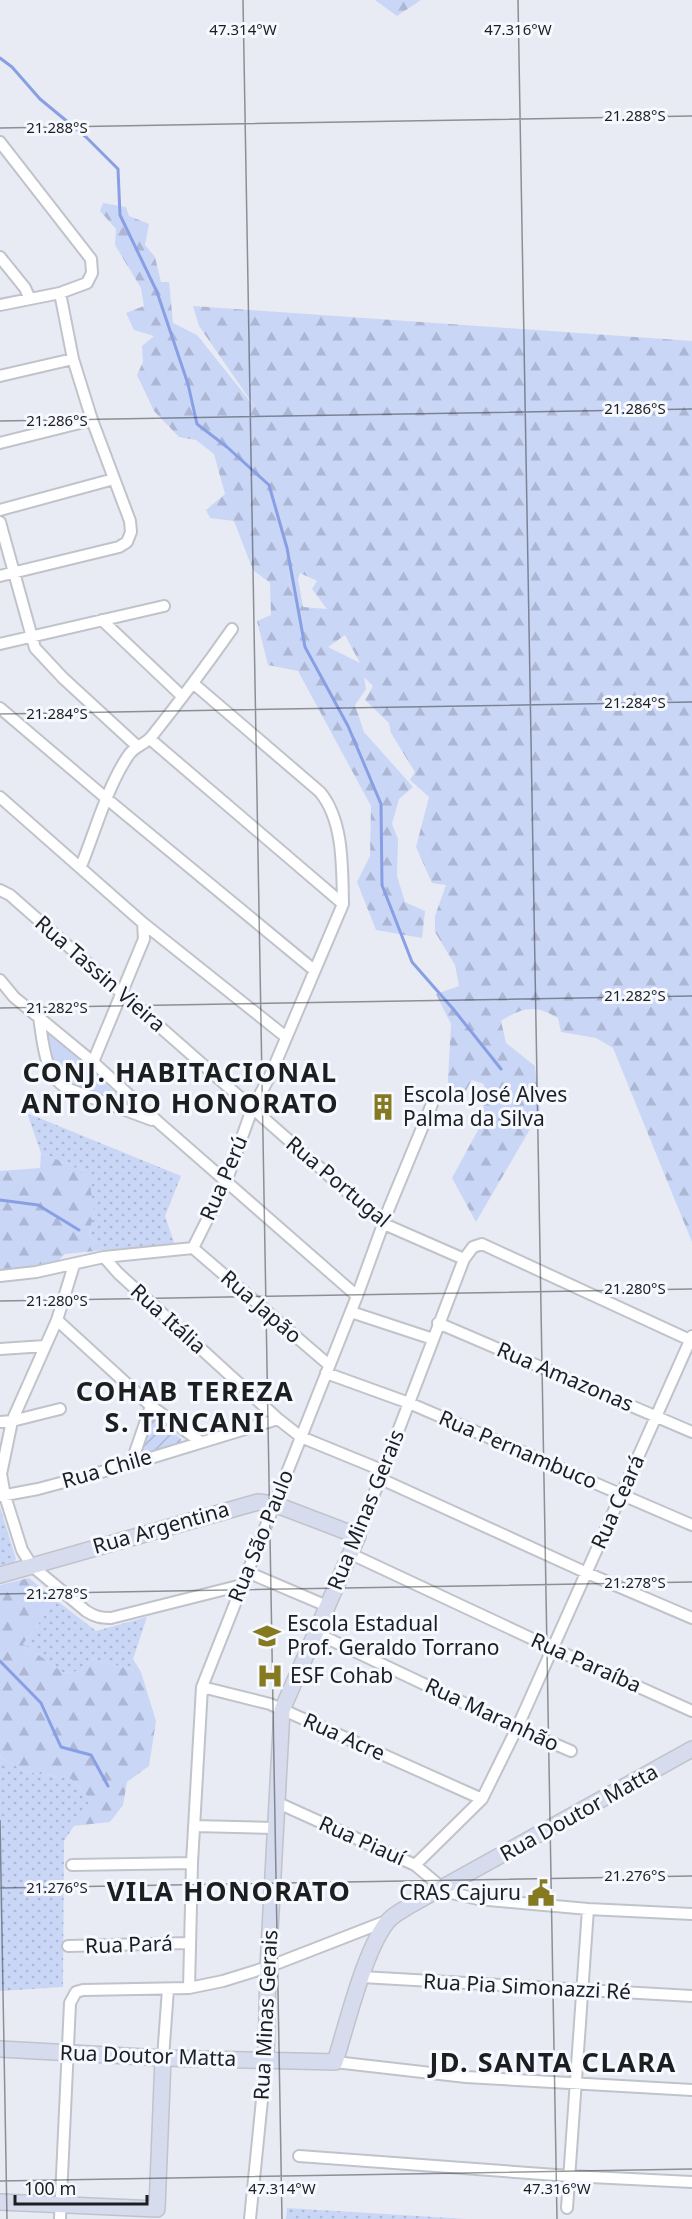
<svg xmlns="http://www.w3.org/2000/svg" width="692" height="2219" font-family="'Noto Sans',sans-serif">
  <style>
    .grass { fill: url(#grass-dots) }
    .forest { fill: url(#forest-firs); fill-rule: evenodd }
    .park { fill: #cad6f6 }
    .garden { fill: url(#garden-furrows) }
    .lines { fill: none; stroke-linecap: round; stroke-linejoin: round }
    .stream { stroke: #889fe5; stroke-width: 3 }
    .street-casing { stroke: #c0c3ca; stroke-width: 14 }
    .secondary-casing { stroke: #c0c3ca; stroke-width: 18 }
    .street { stroke: #fff; stroke-width: 10 }
    .secondary { stroke: #d6dcee; stroke-width: 15 }
    .ticks { fill: none; stroke: #1d1e20; stroke-width: 1.5; stroke-opacity: 0.45 }
    .labels { text-anchor: middle; stroke-width: 6; stroke-linejoin: round; paint-order: stroke }
    .street-label { font-size: 21px; fill: #1d1e20; stroke: #f6f9ff }
    .poi-label { font-size: 21px; fill: #1d1e20; stroke: #f6f9ff; text-anchor: start }
    .district-label { font-size: 27px; font-weight: bold; letter-spacing: 1.5px; fill: #1d1e20; stroke: #f6f9ff }
    .ticks-label { font-size: 15px; text-anchor: middle; fill: #1d1e20; stroke: #f6f9ff; stroke-width: 6; stroke-linejoin: round; paint-order: stroke }
  </style>
  <defs>
    <pattern id="grass-dots" width="8" height="8" patternUnits="userSpaceOnUse" patternTransform="scale(1.5)"><rect width="8" height="8" fill="#cad6f6"/><path d="M2 2h.1M6 6h.1" fill="none" stroke="#adb7d3" stroke-width="1.8" stroke-linecap="round"/></pattern>
    <pattern id="forest-firs" width="22" height="20" patternUnits="userSpaceOnUse" patternTransform="scale(1.5)"><rect width="22" height="20" fill="#cad6f6"/><path d="M5 1l3.5 6h-7zM16 11l3.5 6h-7z" fill="#adb7d3"/></pattern>
    <pattern id="garden-furrows" width="10" height="10" patternUnits="userSpaceOnUse" patternTransform="scale(1.5)"><rect width="10" height="10" fill="#cad6f6"/><path d="M-1 1l2-2M0 10L10 0M9 11l2-2" fill="none" stroke="#adb7d3"/></pattern>
  </defs>
  <rect width="100%" height="100%" fill="#e8ebf3"/>
  <path class="grass" d="M27,1113L181,1176L165,1216L175,1245L105,1250L89,1235L94,1211L73,1166L41,1153Z
    M0,1507L16,1559L12,1566L0,1569Z
    M56,1600L96,1631L147,1617L133,1659L141,1672L92,1659L80,1671L64,1673L23,1644Z
    M0,1755L1,1758L28,1772L71,1779L91,1800L64,1841L63,1987L0,1991Z
    M287,2208L467,2219H286Z"/>
  <path class="forest" d="M375,0H421L397,16Z
    M103,203L126,207L129,216L149,224L145,245L155,257L161,282H169L173,323L197,335L257,410L199,326L193,306L692,341V1242L613,1048L596,1038L561,1032L558,1018C535,1004 523,1007 501,1021L506,1043L535,1066L540,1112L476,1222L452,1178L483,1121L484,1084L472,1080L459,1103L447,1098L451,1024L436,994L459,986L455,965L435,932V916L446,885L432,883L416,847L429,797L410,780L415,772L391,733L389,723L365,700L373,686L364,677L366,689L355,705L364,732L413,787L399,799L392,824L398,839L397,876L405,902L425,911L422,938L376,930L357,882L370,856L371,806L298,671L268,665L257,621L271,615L270,583L253,570L234,521L210,518L206,510L225,494L214,454L196,440L179,437L154,411L137,375L143,362L142,346L154,336L134,330L126,313L144,306L141,288L115,245L116,229L100,211ZM300,573L317,581L312,589L327,609L303,607L298,579ZM345,635L360,663L328,647Z
    M41,1153L73,1166L89,1178L94,1211L89,1235L105,1250L65,1254L53,1266L0,1272V1171L40,1168Z
    M29,1578L56,1600L23,1644L64,1673L80,1671L92,1659L141,1672L156,1721L149,1766L127,1782L123,1805L110,1822L72,1826L91,1800L71,1779L28,1772L1,1758L0,1755V1585Z"/>
  <path class="park" d="M50,1033L121,1098V1104L62,1083L57,1078L46,1036Z"/>
  <path class="garden" d="M153,1415L181,1439V1443L179,1446L139,1459Z"/>
  <g class="lines">
    <path class="stream" d="M0,58L12,67L40,99L86,137L118,169L120,215L157,292L188,384L197,424L227,447L269,485L287,548L305,647L348,726L381,804L382,885L412,962L454,1010L501,1069
      M0,1200L38,1205L79,1230
      M0,1661L41,1703L61,1747L91,1755L108,1786"/>
    <defs>
      <path id="street" d="M0,142L91,259L92,273L87,283L60,293L0,305
        M0,257L25,288L30,299
        M0,376L73,359
        M0,443L92,420
        M0,510L114,479
        M0,522L35,648L63,678L137,746
        M0,576L119,547L127,542L131,532L130,521L92,420L73,359L60,293
        M102,620L182,696
        M0,644L164,606
        M194,684L320,792C344,821 342,868 343,904
        M0,708L107,799L314,970
        M150,739L343,904L270,1076L252,1109L226,1182L193,1248
        M0,797L143,923L286,1037
        M81,866C95,832 107,787 128,756C134,746 145,745 152,736C180,701 206,666 232,629
        M0,890L10,895L384,1224L464,1259
        M0,980L14,997L93,1062L157,1121L357,1296
        M39,1017C43,1042 44,1074 66,1088L152,1120
        M93,1062L144,939L143,923
        M193,1248L329,1365
        M104,1257L118,1273L278,1419L301,1437L384,1471
        M74,1265L57,1320L12,1421L1,1474L5,1496L22,1550L32,1566L86,1611C95,1617 101,1618 111,1618L242,1585
        M0,1276L36,1272L104,1257L193,1248
        M351,1312L433,1339
        M57,1320L151,1406L201,1442
        M438,1323L692,1432
        M0,1349L45,1346
        M326,1373L409,1403L692,1525
        M0,1422L12,1421L60,1409
        M131,1464L151,1406
        M381,1479L587,1573L692,1618
        M0,1496L38,1489L131,1464L278,1419
        M358,1536L464,1259L473,1247L482,1244L692,1341
        M351,1554L552,1648L692,1711
        M247,1572L327,1606
        M316,1633L517,1728L571,1751
        M202,1687L270,1704L482,1799
        M276,1802L415,1865L447,1892L478,1899L588,1909L692,1914
        M194,1826L275,1828
        M72,1865L192,1863
        M415,1865L482,1799L517,1728L692,1336
        M68,1946L190,1943
        M362,1977L692,1996
        M189,1988L192,1863L202,1687L357,1296L389,1208L432,1104
        M163,2058L168,1989
        M335,2062L466,2077L692,2090
        M299,2156L570,2176L692,2182
        M567,2208L588,1909
        M60,2219L70,2003L76,1992L83,1990L189,1988L223,1981L268,1967L389,1920
        M250,2219L266,2060"/>
      <path id="secondary" d="M0,1575L258,1502L274,1504L358,1536L282,1710L268,1967L266,2060
        M0,2049L163,2058L335,2062C346,2028 366,1943 390,1919C395,1914 403,1910 409,1906L692,1749
        M0,2202L157,2209L163,2058"/>
    </defs>
    <use href="#street" class="street-casing"/>
    <use href="#secondary" class="secondary-casing"/>
    <use href="#street" class="street"/>
    <use href="#secondary" class="secondary"/>
  </g>
  <path class="ticks" d="M243,0L282,2219M518,0L557,2219M0,128L692,116M0,421L692,409M0,714L692,702M0,1008L692,996M0,1301L692,1289M0,1594L692,1582M0,1820L7,2219M0,1888L692,1876M0,2181L692,2169"/>
  <defs>
    <symbol id="building-bare" viewBox="-9 -9 18 18"><path d="M-4-6H4V6H1V3H-1V6H-4ZM-2.5-4.3h1.7v1.8h-1.7ZM.8-4.3h1.7v1.8H.8ZM-2.5-1h1.7V.8h-1.7ZM.8-1h1.7V.8H.8Z" fill="#857a20" stroke="#f6f9ff" stroke-width="2.5" paint-order="stroke"/></symbol>
    <symbol id="school-bare" viewBox="-9 -9 18 18"><path d="M0-5L7-2L0 1L-7-2ZM-4 1L0 2.5L4 1V4Q0 6-4 4Z" fill="#857a20" stroke="#f6f9ff" stroke-width="2.5" paint-order="stroke"/></symbol>
    <symbol id="hospital-bare" viewBox="-9 -9 18 18"><path d="M-5-5h3v3.5h4V-5h3V5h-3V1.5h-4V5h-3Z" fill="#857a20" stroke="#f6f9ff" stroke-width="2.5" paint-order="stroke"/></symbol>
    <symbol id="civic-bare" viewBox="-9 -9 18 18"><path d="M-.6-6.5H3V-4.5H.6V-3L4-1V1h2V6H-6V1h2V-1L-.6-3ZM-1.2 2.5V6h2.4V2.5Z" fill="#857a20" stroke="#f6f9ff" stroke-width="2.5" paint-order="stroke"/></symbol>
  </defs>
  <g fill-rule="evenodd">
    <use href="#building-bare" x="364" y="1088" width="38" height="38"/>
    <use href="#school-bare" x="248" y="1617" width="38" height="38"/>
    <use href="#hospital-bare" x="251" y="1657" width="38" height="38"/>
    <use href="#civic-bare" x="522" y="1874" width="38" height="38"/>
  </g>
  <g class="labels">
    <g class="street-label">
      <text transform="translate(100 974) rotate(41)" y="7">Rua Tassin Vieira</text>
      <text transform="translate(224 1178) rotate(-67)" y="7">Rua Perú</text>
      <text transform="translate(338 1182) rotate(40)" y="7">Rua Portugal</text>
      <text transform="translate(261 1307) rotate(41)" y="7">Rua Japão</text>
      <text transform="translate(168 1319) rotate(42)" y="7">Rua Itália</text>
      <text transform="translate(565 1377) rotate(23)" y="7">Rua Amazonas</text>
      <text transform="translate(518 1450) rotate(23)" y="7">Rua Pernambuco</text>
      <text transform="translate(107 1469) rotate(-16)" y="7">Rua Chile</text>
      <text transform="translate(618 1502) rotate(-66)" y="7">Rua Ceará</text>
      <text transform="translate(366 1510) rotate(-68)" y="7">Rua Minas Gerais</text>
      <text transform="translate(161 1528) rotate(-16)" y="7">Rua Argentina</text>
      <text transform="translate(261 1536) rotate(-68)" y="7">Rua São Paulo</text>
      <text transform="translate(586 1663) rotate(24)" y="7">Rua Paraíba</text>
      <text transform="translate(492 1715) rotate(25)" y="7">Rua Maranhão</text>
      <text transform="translate(344 1737) rotate(24)" y="7">Rua Acre</text>
      <text transform="translate(579 1813) rotate(-29)" y="7">Rua Doutor Matta</text>
      <text transform="translate(362 1841) rotate(24)" y="7">Rua Piauí</text>
      <text transform="translate(129 1945) rotate(-2)" y="7">Rua Pará</text>
      <text transform="translate(527 1987) rotate(3)" y="7">Rua Pia Simonazzi Ré</text>
      <text transform="translate(266 2015) rotate(-87)" y="7">Rua Minas Gerais</text>
      <text transform="translate(148 2056) rotate(2)" y="7">Rua Doutor Matta</text>
    </g>
    <g class="poi-label">
      <text x="403" y="1102">Escola José Alves<tspan x="403" dy="24">Palma da Silva</tspan></text>
      <text x="287" y="1631">Escola Estadual<tspan x="287" dy="24">Prof. Geraldo Torrano</tspan></text>
      <text x="290" y="1683">ESF Cohab</text>
      <text x="521" y="1900" text-anchor="end">CRAS Cajuru</text>
    </g>
    <g class="district-label">
      <text x="180" y="1082">CONJ. HABITACIONAL<tspan x="180" dy="31">ANTONIO HONORATO</tspan></text>
      <text x="185" y="1401">COHAB TEREZA<tspan x="185" dy="31">S. TINCANI</tspan></text>
      <text x="229" y="1901">VILA HONORATO</text>
      <text x="553" y="2072">JD. SANTA CLARA</text>
    </g>
  </g>
  <g class="ticks-label">
    <text x="243" y="35">47.314°W</text>
    <text x="518" y="35">47.316°W</text>
    <text x="635" y="121">21.288°S</text>
    <text x="57" y="133">21.288°S</text>
    <text x="635" y="414">21.286°S</text>
    <text x="57" y="426">21.286°S</text>
    <text x="635" y="708">21.284°S</text>
    <text x="57" y="719">21.284°S</text>
    <text x="635" y="1001">21.282°S</text>
    <text x="57" y="1013">21.282°S</text>
    <text x="635" y="1294">21.280°S</text>
    <text x="57" y="1306">21.280°S</text>
    <text x="635" y="1588">21.278°S</text>
    <text x="57" y="1599">21.278°S</text>
    <text x="635" y="1881">21.276°S</text>
    <text x="57" y="1893">21.276°S</text>
    <text x="282" y="2194">47.314°W</text>
    <text x="557" y="2194">47.316°W</text>
  </g>
  <path d="M15 2195v9h132v-9" fill="none" stroke="#1d1e20" stroke-width="3"/>
  <text x="24" y="2195" font-size="18" fill="#1d1e20" stroke="#f6f9ff" stroke-width="4.5" paint-order="stroke">100 m</text>
</svg>
